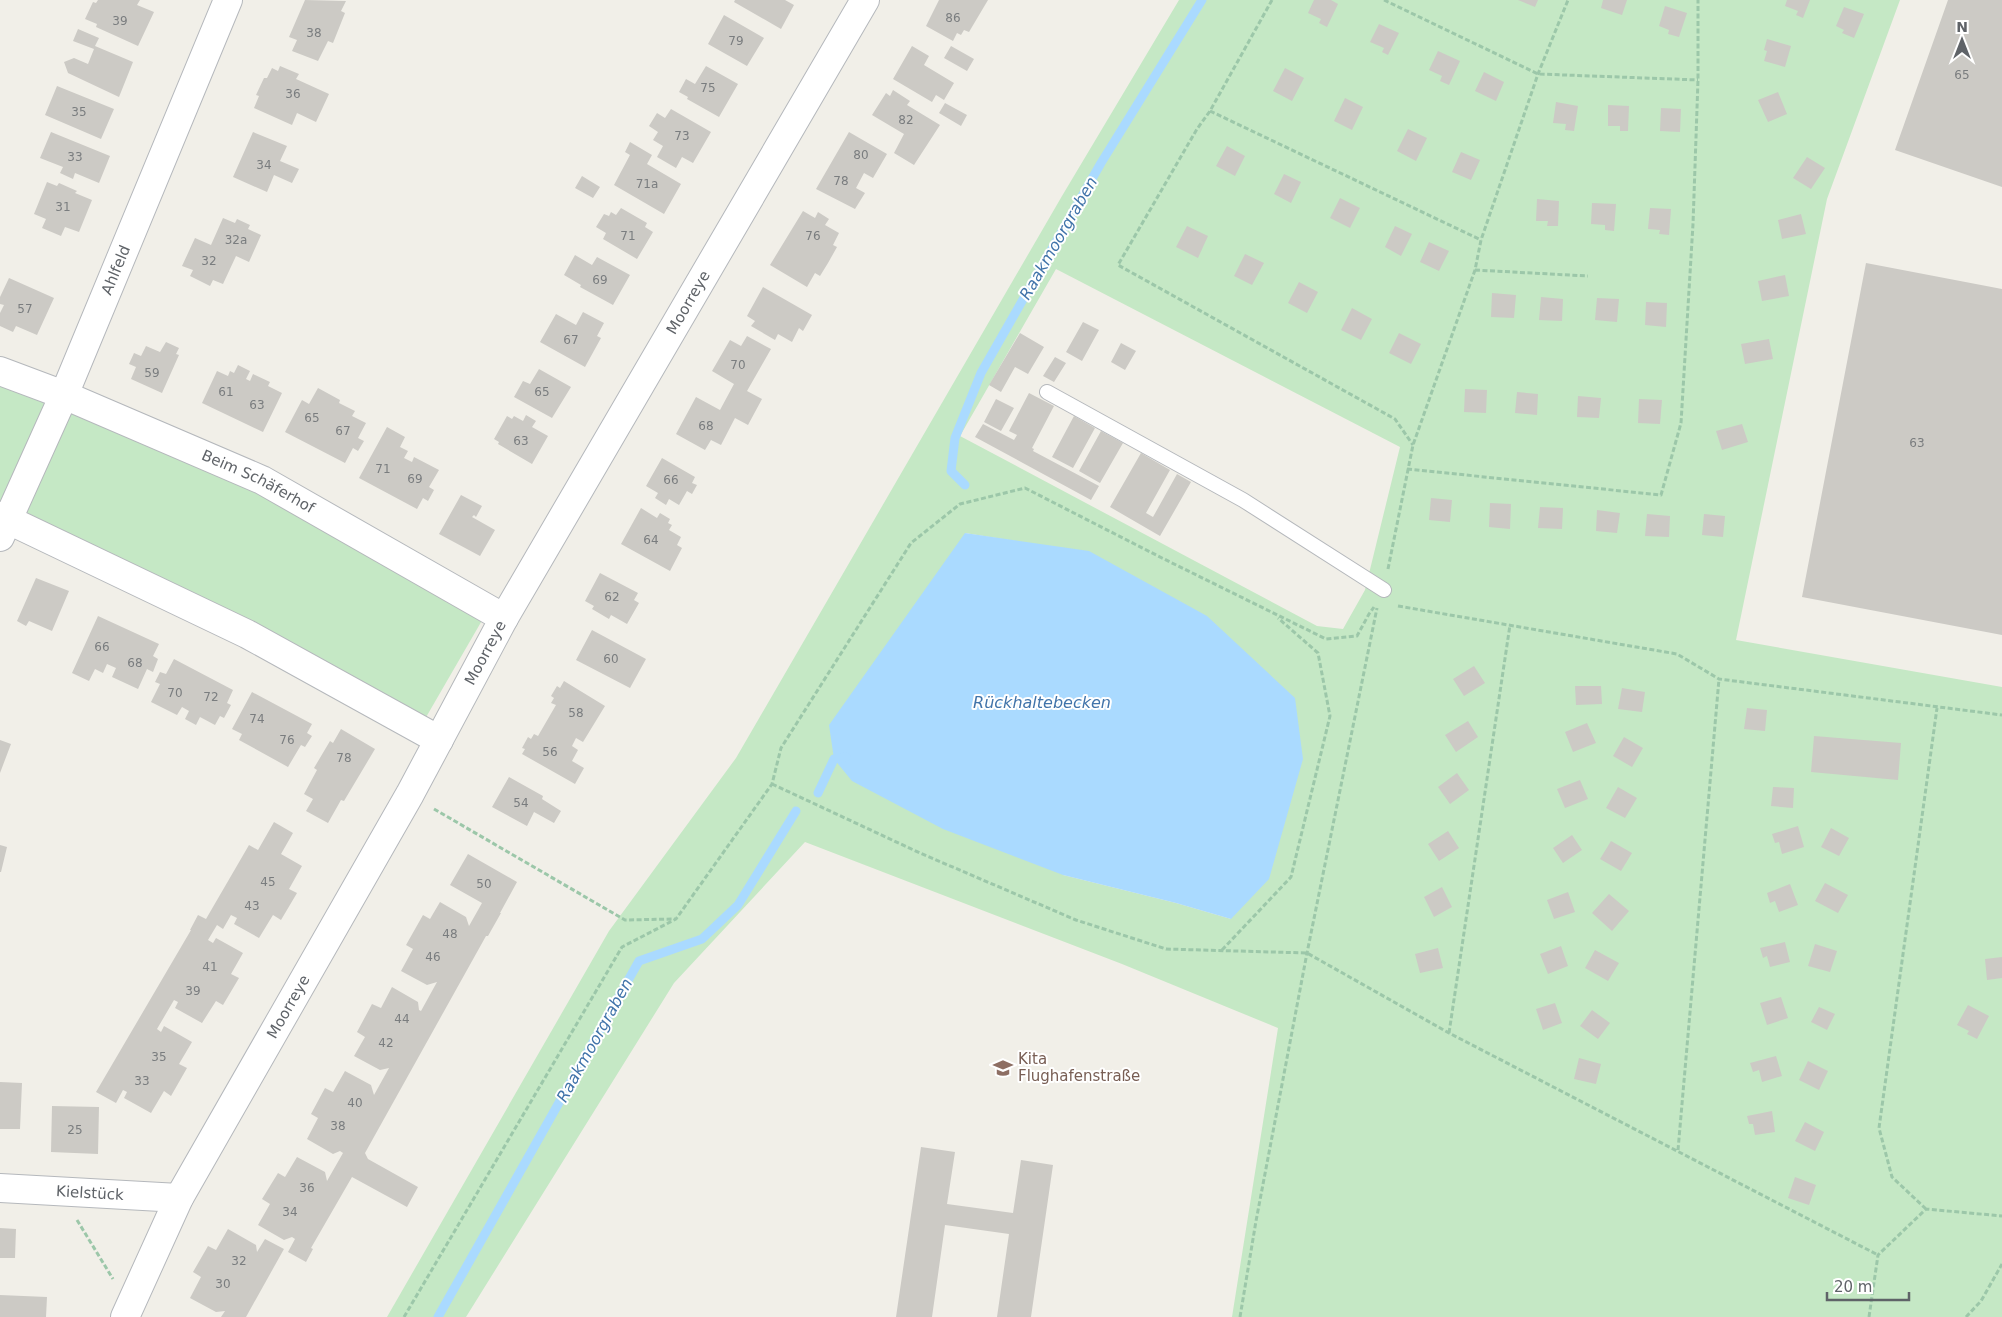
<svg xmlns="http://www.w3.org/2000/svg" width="2002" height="1317" font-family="'DejaVu Sans',sans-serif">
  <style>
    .green { fill: #c5e8c5; fill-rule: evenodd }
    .water { fill: #aadaff }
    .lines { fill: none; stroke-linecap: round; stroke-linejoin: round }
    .stream { stroke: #aadaff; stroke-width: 9 }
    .building { fill: #cccac5 }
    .lane-casing { stroke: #b5b8bc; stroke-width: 16 }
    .street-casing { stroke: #b5b8bc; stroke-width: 30 }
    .path { stroke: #9cc7a9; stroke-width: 3; stroke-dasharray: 5 2.5; stroke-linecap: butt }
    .lane { stroke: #fff; stroke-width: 14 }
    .street { stroke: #fff; stroke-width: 28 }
    .labels { text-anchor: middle; stroke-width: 4; stroke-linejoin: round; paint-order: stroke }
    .number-label { font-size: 12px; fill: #7a7d7f }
    .street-label { font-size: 15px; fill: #5f6368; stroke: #fff }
    .education-label { font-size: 15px; fill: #785e54; stroke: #fff; text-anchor: start }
    .water-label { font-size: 16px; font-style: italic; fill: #4174aa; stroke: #fff }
  </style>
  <rect width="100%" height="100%" fill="#f1efe8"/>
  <path class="green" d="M1179,0H1900L1827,199L1736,640L2002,687V1317H1232L1278,1028L1122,964L805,842L674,983L466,1317H387L609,931L736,758L1062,196ZM1056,269L1400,447L1365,590L1343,629L1317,626L960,436ZM965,533L1021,542L1231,919L1176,903L1063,875Z
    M0,382L279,502L484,617L425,719L0,509Z"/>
  <path class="water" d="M965,533L1089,551L1207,616L1295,698L1303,759L1269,879L1231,919L1176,903L1063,875L943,829L852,781L834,759L829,725Z"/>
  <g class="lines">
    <path class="stream" d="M965,485L951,471L955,438L981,373L1101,163L1202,0
      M818,793L834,759L846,757
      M438,1317L639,961L702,939L738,905L796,811"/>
  </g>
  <path class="building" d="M98,0H140L137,5L154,12L138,46L96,27L97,24L85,19L93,2L96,3Z
    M305,0L346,1L341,11L345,13L333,43L328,41L318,61L292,51L297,40L289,37Z
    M735,0H785L794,5L781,29L734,2Z
    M939,0H988L969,32L964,30L961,35L957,33L953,41L926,26Z
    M1314,0H1331L1338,4L1327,27L1319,23L1321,19L1308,13Z
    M1518,0H1538L1535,7Z
    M1603,0H1627L1622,15L1601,8Z
    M1787,0H1810L1803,18L1796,15L1798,11L1785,6Z
    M1948,0H2002V187L1895,150Z
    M1665,6L1687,13L1679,37L1668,34L1669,30L1659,26Z
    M1844,7L1864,14L1854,38L1842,33L1844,30L1836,26Z
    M724,15L764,38L747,66L708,44Z
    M1379,24L1399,33L1388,55L1382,52L1384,48L1370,42Z
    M78,29L99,38L95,46L133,62L119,97L68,73L64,62L74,58L88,64L94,49L73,41Z
    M1767,39L1791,46L1785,67L1764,61L1767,51L1764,50Z
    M912,46L929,56L924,65L954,83L944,100L936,95L932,102L893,79Z
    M951,46L974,59L967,71L944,58Z
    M1438,51L1460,61L1449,85L1440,81L1442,76L1429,70Z
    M280,66L299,74L296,79L329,94L316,122L297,113L292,125L254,108L259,96L256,95L264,78H267L272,68L278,71Z
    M706,66L738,84L719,117L687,99L688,97L679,92L686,79L695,84Z
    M1285,68L1304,78L1292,101L1273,91Z
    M1484,72L1504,82L1496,101L1475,91Z
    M57,86L114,109L101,139L45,115Z
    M893,90L910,101L907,105L940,125L914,165L894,153L904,134L872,115L886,93L890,96Z
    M1778,92L1787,114L1768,122L1758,100Z
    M1345,98L1363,107L1352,130L1334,121Z
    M1556,102L1578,106L1574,131L1565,130L1566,124L1553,123Z
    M945,103L967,115L961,126L939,113Z
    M1608,105L1629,106L1628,131H1620V126H1608Z
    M1661,108L1681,109L1680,132L1660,131Z
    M671,109L711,132L693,163L682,157L676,168L657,157L663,146L653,140L658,132L649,126L657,113L665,118Z
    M1408,129L1427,138L1416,161L1397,151Z
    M51,132L110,156L99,183L75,173L73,179L60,173L63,167L40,158Z
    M253,132L287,146L280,161L299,169L292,183L274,175L267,192L233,177Z
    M849,132L887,154L873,178L864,173L856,188L865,193L855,209L816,189Z
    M630,142L652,155L647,164L681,184L664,214L614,185L630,155L625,152Z
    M1227,146L1245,156L1235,176L1216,166Z
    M1461,152L1480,160L1471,180L1452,172Z
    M1807,157L1825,168L1811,189L1793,178Z
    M1284,174L1301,182L1291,203L1274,194Z
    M582,176L600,187L593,198L575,188Z
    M47,182L57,186L59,183L77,191L75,193L92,200L79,232L65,227L61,236L42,228L46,219L34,214Z
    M1340,198L1360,208L1350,228L1330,218Z
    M1537,199L1559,201L1558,226H1547L1548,221H1536Z
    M1592,203L1616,204L1614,231L1605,230V225L1591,224Z
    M621,208L647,223L645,227L653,232L637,259L603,239L606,233L596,227L604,214L609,216L611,212L616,215Z
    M1650,208L1671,209L1669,235L1659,234L1660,230L1648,229Z
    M803,211L815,218L818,212L829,219L825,225L839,233L833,245L837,247L828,263L820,276L815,273L807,287L770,265Z
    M1801,214L1806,234L1782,239L1778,220Z
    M223,218L235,223L237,219L250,225L248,229L261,235L249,262L236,256L223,284L213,280L210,286L190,276L193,270L182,266L195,238L211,245Z
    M1187,226L1208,236L1198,258L1176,247Z
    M1395,226L1412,234L1401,256L1385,247Z
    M1429,242L1449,251L1439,271L1420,262Z
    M1245,254L1264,263L1252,285L1234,276Z
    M575,255L592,265L597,257L630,275L613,305L580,287L581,285L564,275Z
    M1866,263L2002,289V635L1802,597Z
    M1785,275L1789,296L1762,301L1758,281Z
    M9,278L54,298L37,335L16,326L13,332L0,326V313L4,305L0,304V297Z
    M1299,282L1318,292L1307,313L1288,303Z
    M763,287L812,315L803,331L799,328L792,342L778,334L775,340L751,326L755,321L747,316Z
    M1492,293L1516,295L1514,318L1491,317Z
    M1541,297L1563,299L1562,321L1539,320Z
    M1597,298L1619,299L1617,322L1595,320Z
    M1646,302L1667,303L1666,327L1645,325Z
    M1352,308L1372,319L1361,340L1341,330Z
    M583,312L604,323L597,336L601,338L585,367L540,342L556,314L576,325Z
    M1083,322L1099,330L1082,361L1066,352Z
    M1020,333L1044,347L1028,374L1015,367L1001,392L989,385Z
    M1399,333L1421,344L1411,364L1389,353Z
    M747,336L771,349L747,391L762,399L748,425L735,418L721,445L711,440L705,450L676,434L696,397L720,410L734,384L712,371L730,340L741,346Z
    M1769,339L1773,359L1745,364L1741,344Z
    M166,342L179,348L176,354L179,355L162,393L131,379L136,367L129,364L134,353L141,356L146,346L160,352Z
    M1121,343L1136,351L1125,370L1111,362Z
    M1055,357L1066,363L1054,382L1043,376Z
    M238,365L250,371L246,379L250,381L253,374L270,382L268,386L282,393L263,432L202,403L217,371L228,376L230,371L234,373Z
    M539,369L571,387L552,418L514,397L523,381L530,384Z
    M318,388L340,400L339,403L355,411L352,416L366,423L358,438L364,441L358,451L353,448L345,463L285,432L302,400L309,404Z
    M1465,389L1487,390L1486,413L1464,412Z
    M1517,392L1538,394L1537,415L1515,413Z
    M1029,393L1054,406L1032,448L1034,449L1033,451L1099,486L1091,500L975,437L983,424L1014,440L1017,435L1009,431Z
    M1578,396L1601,398L1599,418L1577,417Z
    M996,399L1014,408L1001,431L984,422Z
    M1639,399L1662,400L1660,424L1638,423Z
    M526,415L536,421L532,427L548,436L532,464L498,444L499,442L494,439L507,416L512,419L514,416L523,421Z
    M1074,416L1095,428L1073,468L1052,457Z
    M1742,424L1748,442L1722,450L1716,431Z
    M387,427L405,437L400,447L408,451L404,458L412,462L414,457L439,470L429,487L434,490L428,501L423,498L417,509L359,478Z
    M1101,431L1123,443L1100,483L1079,471Z
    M1141,453L1170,470L1146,513L1153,517L1177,474L1191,482L1160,536L1110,507Z
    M662,458L695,477L692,483L697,485L692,494L687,491L679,505L669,499L666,505L655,498L658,493L646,486Z
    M461,495L482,506L476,517L474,515L472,517L495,530L480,556L439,534Z
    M1431,498L1452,500L1450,522L1429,520Z
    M1490,503L1511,504L1510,529L1489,527Z
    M1540,507L1563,508L1562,529L1538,528Z
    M641,508L657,518L660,513L670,519L668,523L672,525L669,530L681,537L677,545L682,548L670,571L621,544Z
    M1597,510L1620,513L1617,533L1596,531Z
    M1647,514L1670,516L1669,537L1645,536Z
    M1704,514L1725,516L1723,537L1702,535Z
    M600,573L638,593L634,600L639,603L627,624L611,615L609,619L592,609L594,606L585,601Z
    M36,578L69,591L52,631L29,621L26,626L17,621Z
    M98,616L159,644L153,656L158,659L153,672L147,669L138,689L112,677L116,668L107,664L103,673L95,669L89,681L72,673Z
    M592,630L646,659L630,688L576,660Z
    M174,659L233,690L227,703L231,705L224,718L220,716L215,725L200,717L196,725L185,719L189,711L182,707L177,715L151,702L160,684L155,682L160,672L166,674Z
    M1474,666L1485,683L1464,696L1453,679Z
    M564,681L605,706L583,742L576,738L572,746L578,750L572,761L584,768L575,784L522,754L525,749L522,748L528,737L531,739L534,734L538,736L556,705L551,703L554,698L551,696L557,686L560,688Z
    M1575,686H1601L1602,704L1576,705Z
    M1622,688L1645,692L1642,712L1618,709Z
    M252,692L312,724L307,733L312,736L305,747L301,745L288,767L239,740L242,734L232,729Z
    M1747,708L1767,710L1765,731L1744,729Z
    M1468,721L1478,737L1456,752L1445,735Z
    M1587,723L1596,743L1573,752L1565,732Z
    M341,729L375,749L344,801L341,800L328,823L306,811L313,799L304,794L317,770L314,768L330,741L333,743Z
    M1814,736L1901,743L1898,780L1811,772Z
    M1624,737L1643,748L1632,767L1613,756Z
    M0,740L11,744L0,773Z
    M1457,773L1469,790L1450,804L1438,787Z
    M509,777L543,796L542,799L561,811L554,823L534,812L527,826L492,807Z
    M1580,780L1588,799L1565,808L1557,789Z
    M1618,787L1637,798L1625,818L1606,808Z
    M1773,787L1794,788L1793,808L1771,806Z
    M274,822L293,833L281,854L302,866L289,889L297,893L281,920L273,915L259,938L234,924L237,918L231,915L223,929L217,925L208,940L213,943L216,938L243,953L231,974L239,978L223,1005L216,1001L202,1023L175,1008L178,1002L174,1000L157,1029L161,1032L164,1026L192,1042L179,1064L187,1068L171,1096L164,1091L151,1113L124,1098L127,1092L123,1090L116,1103L96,1092L191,930H190L198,915L206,919L249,845L258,850Z
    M1798,826L1804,847L1782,854L1779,842L1775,843L1772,834Z
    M1831,828L1849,838L1839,856L1821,847Z
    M1448,831L1459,848L1439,861L1428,844Z
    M1572,835L1582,850L1563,863L1553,848Z
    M1611,841L1632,853L1621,871L1600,859Z
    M0,845L7,847L1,872H0Z
    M468,854L517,882L500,913H501L488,936H486L365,1153L368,1159L418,1187L407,1207L352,1177L311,1248L313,1249L306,1262L288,1252L295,1239L292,1237L284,1240L258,1225L270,1204L262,1199L278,1173L285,1177L297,1157L325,1172L327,1181L343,1153L340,1151L333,1154L307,1139L318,1118L311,1114L325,1088L333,1092L345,1071L371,1085L374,1095L389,1068L380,1070L354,1056L365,1037L357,1032L372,1004L381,1008L392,987L418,1002L419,1010L421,1011L437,982L427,985L401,971L413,949L406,945L423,915L430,919L440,902L466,917L469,926L482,903L450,885Z
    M1825,883L1848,895L1838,913L1815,901Z
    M1790,884L1798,905L1779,912L1775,901L1770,903L1767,893Z
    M1442,887L1452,907L1434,917L1424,897Z
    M1568,892L1575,912L1554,919L1547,900Z
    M1609,894L1629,911L1612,931L1592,913Z
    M1785,942L1790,962L1770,967L1767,956L1763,958L1760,948Z
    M1815,944L1837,951L1830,972L1808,966Z
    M1561,946L1568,966L1548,974L1540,954Z
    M1438,948L1443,968L1420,973L1415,954Z
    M1595,950L1619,963L1608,981L1585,968Z
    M2002,957V978L1987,980L1985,959Z
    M1781,997L1788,1018L1767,1025L1760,1003Z
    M1555,1003L1562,1023L1543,1030L1536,1009Z
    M1968,1005L1989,1016L1977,1039L1967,1034L1969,1031L1957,1025Z
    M1819,1007L1835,1014L1827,1030L1811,1022Z
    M1592,1010L1610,1023L1598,1039L1580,1026Z
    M1776,1056L1782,1076L1762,1082L1759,1070L1753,1072L1750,1063Z
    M1579,1058L1601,1064L1596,1084L1574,1079Z
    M1808,1061L1828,1071L1819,1090L1799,1080Z
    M0,1082L22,1083L20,1129H0Z
    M52,1106L99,1107L98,1154L51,1152Z
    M1772,1111L1775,1132L1755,1135L1753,1124H1749L1747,1116Z
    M1805,1122L1824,1132L1815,1151L1795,1141Z
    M921,1147L955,1152L947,1204L1013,1213L1021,1160L1053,1165L1031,1317H997L1009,1234L945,1225L932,1317H896Z
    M1795,1177L1816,1185L1809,1205L1788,1198Z
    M0,1228L16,1229L15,1258H0Z
    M228,1229L256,1245L257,1252L265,1239L284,1249L246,1317H221L225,1311L216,1312L190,1298L201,1277L193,1272L208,1246L216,1250Z
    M0,1295L47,1297L46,1317H0Z"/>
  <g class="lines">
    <defs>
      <path id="lane" d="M1047,392L1243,500L1384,590"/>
      <g id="street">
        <path id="s1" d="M0,371L64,395L262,480L504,618"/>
        <path d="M0,516L247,634L439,740"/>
        <path id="s2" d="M0,537L64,395L228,0"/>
        <path id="s3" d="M0,1188L179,1198"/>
        <path id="s4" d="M125,1317L179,1198L410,794L504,618L865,0"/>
      </g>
    </defs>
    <use href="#lane" class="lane-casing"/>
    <use href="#street" class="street-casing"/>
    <path class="path" d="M1272,0L1210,111L1197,129L1118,265L1395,419L1413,445
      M1384,0L1538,74L1698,80
      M1210,111L1481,240
      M1475,270L1588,276
      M1407,469L1661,495L1681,423L1693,224L1698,80V0
      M1388,569L1413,445L1475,270L1481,240L1538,74L1568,0
      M1398,606L1677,654L1719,679L2002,715
      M772,784L920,853L1076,920L1166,949L1307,953L1449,1033L1878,1255
      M434,809L625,920L675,919
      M1222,950L1291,877L1330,716L1318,653L1278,618
      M1449,1033L1510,625
      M1678,1150L1719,679
      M1926,1209L1892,1177L1879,1128L1937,708
      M77,1220L113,1279
      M404,1317L622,947L676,919L772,784L781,748L911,543L960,504L1025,488L1162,558L1326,639L1357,636L1369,614L1374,607
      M1240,1317L1256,1221L1307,953L1377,608
      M1869,1317L1878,1255L1926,1209L2002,1216
      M1966,1317L1981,1301L2002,1264"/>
    <use href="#lane" class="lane"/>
    <use href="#street" class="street"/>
  </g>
  <defs>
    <symbol id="school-bare" viewBox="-9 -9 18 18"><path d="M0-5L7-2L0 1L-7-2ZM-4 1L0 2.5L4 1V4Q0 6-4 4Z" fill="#8d6e63" stroke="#fff" stroke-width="2.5" paint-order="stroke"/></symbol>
  </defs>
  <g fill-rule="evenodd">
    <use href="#school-bare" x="989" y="1054" width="28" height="28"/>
  </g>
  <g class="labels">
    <g class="number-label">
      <text x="953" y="22">86</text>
      <text x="120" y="25">39</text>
      <text x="314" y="37">38</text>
      <text x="736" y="45">79</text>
      <text x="1962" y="79">65</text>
      <text x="708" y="92">75</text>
      <text x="293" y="98">36</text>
      <text x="79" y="116">35</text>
      <text x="906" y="124">82</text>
      <text x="682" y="140">73</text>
      <text x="861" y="159">80</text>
      <text x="75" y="161">33</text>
      <text x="264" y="169">34</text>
      <text x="841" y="185">78</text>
      <text x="647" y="188">71a</text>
      <text x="63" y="211">31</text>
      <text x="628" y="240">71</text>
      <text x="813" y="240">76</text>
      <text x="236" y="244">32a</text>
      <text x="209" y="265">32</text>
      <text x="600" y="284">69</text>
      <text x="25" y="313">57</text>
      <text x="571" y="344">67</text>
      <text x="738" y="369">70</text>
      <text x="152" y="377">59</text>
      <text x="226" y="396">61</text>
      <text x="542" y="396">65</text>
      <text x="257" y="409">63</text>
      <text x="312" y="422">65</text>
      <text x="706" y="430">68</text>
      <text x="343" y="435">67</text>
      <text x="521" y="445">63</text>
      <text x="1917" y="447">63</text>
      <text x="383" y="473">71</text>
      <text x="415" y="483">69</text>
      <text x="671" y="484">66</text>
      <text x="651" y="544">64</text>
      <text x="612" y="601">62</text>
      <text x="102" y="651">66</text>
      <text x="611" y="663">60</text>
      <text x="135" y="667">68</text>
      <text x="175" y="697">70</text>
      <text x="211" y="701">72</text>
      <text x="576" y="717">58</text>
      <text x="257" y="723">74</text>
      <text x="287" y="744">76</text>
      <text x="550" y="756">56</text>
      <text x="344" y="762">78</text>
      <text x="521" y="807">54</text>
      <text x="268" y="886">45</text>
      <text x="484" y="888">50</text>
      <text x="252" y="910">43</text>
      <text x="450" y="938">48</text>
      <text x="433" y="961">46</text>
      <text x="210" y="971">41</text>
      <text x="193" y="995">39</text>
      <text x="402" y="1023">44</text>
      <text x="386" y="1047">42</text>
      <text x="159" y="1061">35</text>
      <text x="142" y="1085">33</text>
      <text x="355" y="1107">40</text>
      <text x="338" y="1130">38</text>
      <text x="75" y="1134">25</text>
      <text x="307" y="1192">36</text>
      <text x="290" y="1216">34</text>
      <text x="239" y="1265">32</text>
      <text x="223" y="1288">30</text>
    </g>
    <g class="street-label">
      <text dy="5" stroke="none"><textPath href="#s2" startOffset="291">Ahlfeld</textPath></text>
      <text dy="5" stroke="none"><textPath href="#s4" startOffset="1161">Moorreye</textPath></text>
      <text dy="5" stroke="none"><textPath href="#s1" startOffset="281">Beim Schäferhof</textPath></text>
      <text dy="5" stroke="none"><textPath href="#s4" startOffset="756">Moorreye</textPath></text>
      <text dy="5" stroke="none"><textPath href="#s4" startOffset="351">Moorreye</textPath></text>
      <text dy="5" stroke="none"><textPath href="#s3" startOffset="90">Kielstück</textPath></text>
    </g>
    <g class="education-label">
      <text x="1018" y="1064">Kita<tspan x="1018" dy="17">Flughafenstraße</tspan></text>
    </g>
    <g class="water-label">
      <text transform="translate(1058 238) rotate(-60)" y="6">Raakmoorgraben</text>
      <text x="1042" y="708">Rückhaltebecken</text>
      <text transform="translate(594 1040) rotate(-61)" y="6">Raakmoorgraben</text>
    </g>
  </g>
  <g transform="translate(1962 40)" stroke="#ffffff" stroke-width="4" paint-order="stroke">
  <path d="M0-4L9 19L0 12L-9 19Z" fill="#5f6368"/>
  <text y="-8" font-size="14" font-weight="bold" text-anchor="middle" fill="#5f6368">N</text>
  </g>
  <path d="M1827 1292v8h82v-8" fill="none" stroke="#5f6368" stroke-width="2.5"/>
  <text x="1834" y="1292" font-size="15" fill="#5f6368" stroke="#ffffff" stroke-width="4" paint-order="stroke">20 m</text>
</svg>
